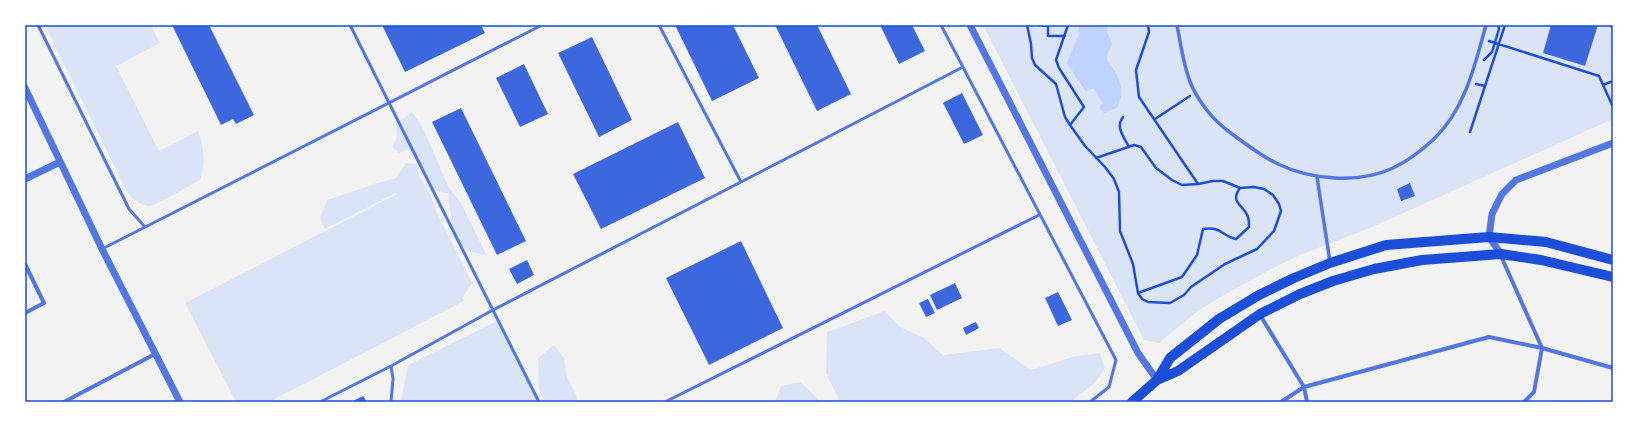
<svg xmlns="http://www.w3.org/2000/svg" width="1638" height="427" font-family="'Roboto Condensed',sans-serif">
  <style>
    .green { fill: #dbe4f7 }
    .water { fill: #bfd3fe }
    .building { fill: #3d67dc }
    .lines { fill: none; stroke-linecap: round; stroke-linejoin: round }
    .path { stroke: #1d4ed8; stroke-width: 2.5 }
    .service { stroke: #5277de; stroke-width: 3 }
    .pedestrian { stroke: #5277de; stroke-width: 3.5 }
    .minor { stroke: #5277de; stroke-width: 4 }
    .tertiary { stroke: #5277de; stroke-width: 7 }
    .primary { stroke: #1d4ed8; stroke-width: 10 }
    .neatline { fill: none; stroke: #1d4ed8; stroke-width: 1.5 }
  </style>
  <rect width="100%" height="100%" fill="#f2f2f2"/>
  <path class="green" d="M45,25H152L151,26L160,43L116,66L159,151L198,131C204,147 206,163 200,180C192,184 157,205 150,206C140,206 133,199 127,192Z
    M983,25H1613V119L1370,228L1300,255L1279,265L1217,299L1194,314L1159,343L1144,340Z
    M412,112L423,128L448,186L461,203L487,256L468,251L454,238L448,193L432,190L410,149L399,153L392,147L397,137L396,124Z
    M406,163L417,164L420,178L430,194L437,213L472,283L463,297H462L464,301L269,402H236L185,303L397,194L396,193L325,229L320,218L327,200L377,183L396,178Z
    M885,311L900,327L924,338L943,355L999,348L1031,370L1076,356L1100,353L1105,368L1095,383L1070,402H838V398L826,373L827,332Z
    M499,320L537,402H401L408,365Z
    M554,345L564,358L567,377L576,395L577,402H544L539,390L538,358Z
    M800,382L819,400V402H775L781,386Z"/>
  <path class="water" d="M1079,25H1108L1107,32L1112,44C1110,49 1106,54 1107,59C1108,62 1112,67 1114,70C1122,84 1124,93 1117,108L1104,113L1099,108L1103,103L1093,88L1086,92L1067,63L1079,34Z"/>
  <path class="building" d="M172,25H209L254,115L236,124L233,119L221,125Z
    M382,25H481L485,33L405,72Z
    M675,25H733L759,78L712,101Z
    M775,25H817L851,94L817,111Z
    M880,25H912L925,51L899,64Z
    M1551,25H1598L1585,66L1543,53Z
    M592,37L632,120L599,137L558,53Z
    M524,64L548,114L520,127L496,78Z
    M962,93L983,135L964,144L943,103Z
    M461,108L526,241L497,255L432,122Z
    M678,122L705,178L601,229L573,174Z
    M1410,183L1415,196L1401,201L1397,189Z
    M741,241L783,328L709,365L666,278Z
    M527,260L534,275L517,284L509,269Z
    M955,283L962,298L937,310L930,295Z
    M1058,292L1072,320L1058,326L1045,298Z
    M928,299L935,313L926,317L919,303Z
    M976,322L979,328L966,335L963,328Z
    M363,396L367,402H351Z"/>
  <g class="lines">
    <path class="path" d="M1027,25L1031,44L1032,58L1035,65L1056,84L1065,117L1070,125L1085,146L1105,167L1114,179L1119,192L1120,231L1133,264L1138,293L1142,299L1148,302L1170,303L1184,295L1191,287L1225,264L1257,249L1274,231L1281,211L1279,204L1273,195L1264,189L1254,187L1240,188L1223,181H1213L1198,184L1139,97L1136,70L1149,32L1148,25
      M1038,25L1048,26V36H1065
      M1068,25L1056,60L1059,68L1084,107L1070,125
      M1489,41L1599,76L1613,107
      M1484,60L1492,52L1499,29L1498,25
      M1476,84L1485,86
      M1603,85L1613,81
      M1123,117C1115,127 1124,137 1129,147
      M1155,119L1190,96
      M1470,132L1505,25
      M1096,158L1134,145L1141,147L1156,168L1172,180L1182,185L1198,184
      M1138,293L1182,277L1197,255L1203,229C1221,226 1222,236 1236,239L1249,227C1249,224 1249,220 1248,217C1244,205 1229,203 1240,188"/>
    <path class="service" d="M38,25L129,209L145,227
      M350,25L539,402
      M941,25L1116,360L1109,387L1090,402
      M741,182L963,67
      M102,249L542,25
      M320,402L391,366L493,310L741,182L659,25
      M391,402L393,379L391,366
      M665,402L1039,215"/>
    <path class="pedestrian" d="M1177,25C1181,45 1183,65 1191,84C1197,98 1209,115 1221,125C1227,131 1235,136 1243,142C1254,150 1265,158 1278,164C1311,180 1359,184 1393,168C1408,161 1422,150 1434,139C1465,109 1475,65 1486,25
      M1611,25L1613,28
      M1317,177L1330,262"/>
    <path class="minor" d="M1501,256L1542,348L1534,392L1524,402
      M25,264L44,303L25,313
      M1260,315L1304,387L1307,402
      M25,401V402
      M64,402L155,354
      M1281,402L1304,387L1489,337L1542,348L1613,368
      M1613,402V401"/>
    <path class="tertiary" d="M970,25L1138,353L1157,380
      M25,88L102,249L180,402
      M25,179L60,162
      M1501,254L1489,237L1492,214L1502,194L1516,180L1613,143"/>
    <path class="primary" d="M1157,380L1178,371L1260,314L1300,294L1333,281L1374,269L1422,260L1501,254L1541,260L1613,277
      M1132,402L1157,380L1170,358L1219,319L1259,295L1294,278L1330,263L1386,245L1489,237L1546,242L1613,260"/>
  </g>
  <rect width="1638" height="427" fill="none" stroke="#ffffff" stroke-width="52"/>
  <rect x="26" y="26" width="1586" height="375" class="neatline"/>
</svg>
